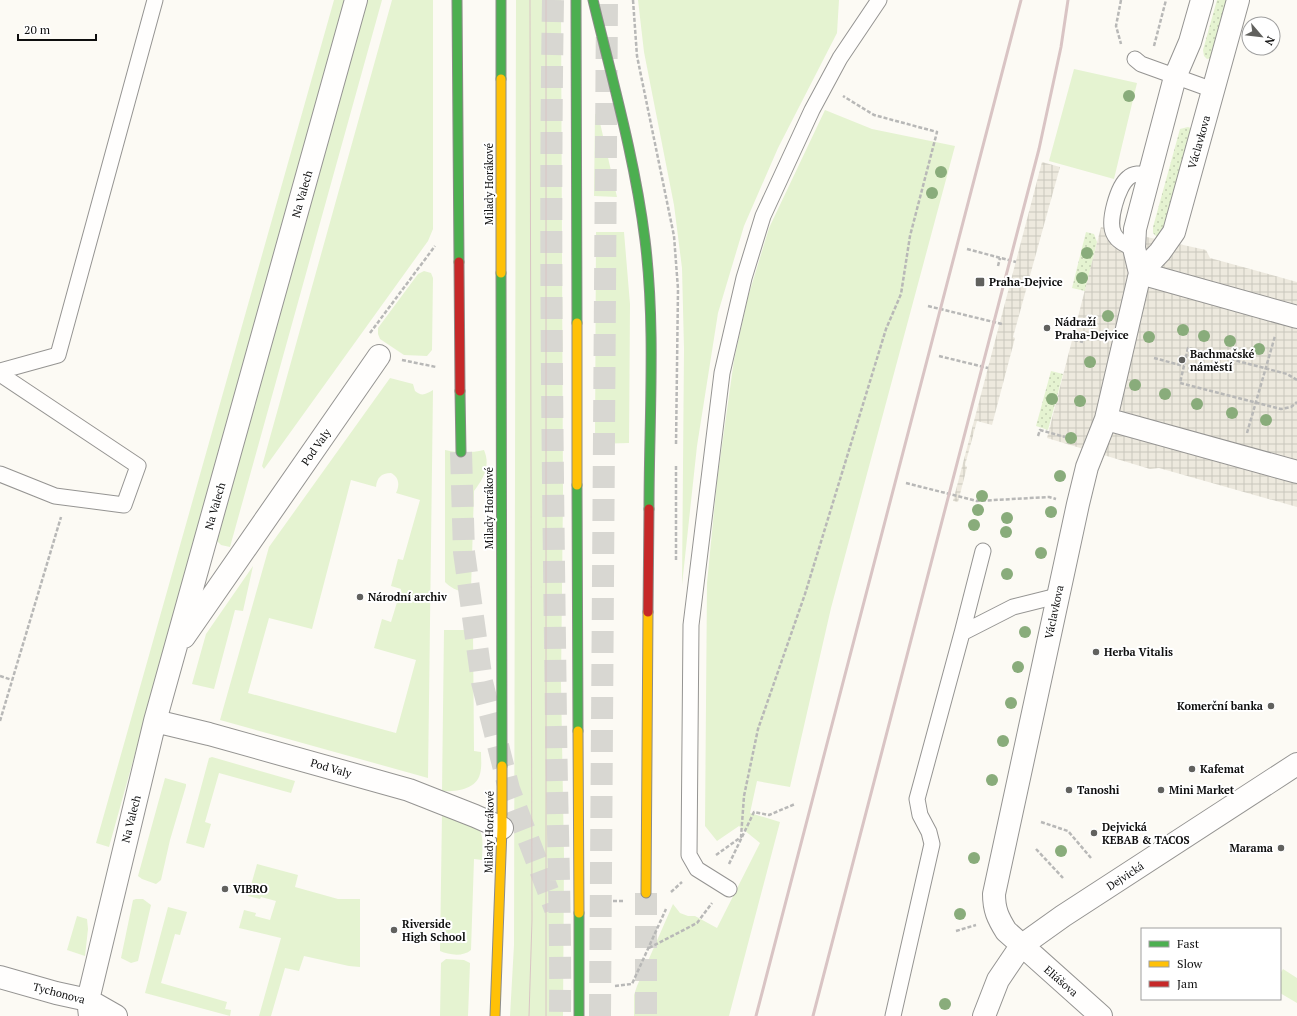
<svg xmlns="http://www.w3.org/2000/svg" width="1297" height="1016" font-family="'PT Serif',serif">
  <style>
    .grass { fill: #e5f3d1; fill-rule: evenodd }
    .park { fill: url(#park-dots) }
    .plaza { fill: url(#plaza-grid) }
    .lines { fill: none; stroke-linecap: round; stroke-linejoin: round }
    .highway-tunnel { stroke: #d8d7d2; stroke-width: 22; stroke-dasharray: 22 11; stroke-linecap: butt }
    .lane-casing { stroke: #959492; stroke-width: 17 }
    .street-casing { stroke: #959492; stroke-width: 24 }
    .fast-casing { stroke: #8c8b88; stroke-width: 11 }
    .slow-casing { stroke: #8c8b88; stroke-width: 11 }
    .jam-casing { stroke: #8c8b88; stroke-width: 11 }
    .path { stroke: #b8b8b7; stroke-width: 2.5; stroke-dasharray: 4 2; stroke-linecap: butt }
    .lane { stroke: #fffefd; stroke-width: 15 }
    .street { stroke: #fffefd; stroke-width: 22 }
    .fast { stroke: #4caf50; stroke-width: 9 }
    .slow { stroke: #ffc107; stroke-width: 9 }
    .jam { stroke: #c62828; stroke-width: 9 }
    .tram { stroke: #d9c4c4; stroke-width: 1 }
    .rail { stroke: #d9c4c4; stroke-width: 3 }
    .tree { fill: #89ac7b }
    .poi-dot { fill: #61615e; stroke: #fff; stroke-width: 1.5 }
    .labels { text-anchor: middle; stroke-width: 4; stroke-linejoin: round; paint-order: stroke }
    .street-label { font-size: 11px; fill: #0e0e0e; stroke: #fff }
    .poi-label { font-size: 11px; font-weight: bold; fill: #0e0e0e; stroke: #fff; text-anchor: start }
  </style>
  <defs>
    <pattern id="park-dots" width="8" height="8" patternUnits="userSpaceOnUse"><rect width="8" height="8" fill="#e5f3d1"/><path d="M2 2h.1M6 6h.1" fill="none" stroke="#c3cfb2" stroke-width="1.8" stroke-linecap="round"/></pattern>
    <pattern id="plaza-grid" width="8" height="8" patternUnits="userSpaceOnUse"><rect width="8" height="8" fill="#ede9de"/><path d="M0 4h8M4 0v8" fill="none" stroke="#cac7bd"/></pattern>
  </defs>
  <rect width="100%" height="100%" fill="#fcfaf4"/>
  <path class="grass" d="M334,0H345L109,847L96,843Z
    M367,0H382L230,547L221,545L217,541L218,534Z
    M392,0H433V229L428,241L264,469L262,466Z
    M516,0H561L563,493L561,683L564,857L563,1016H510L514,945Z
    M638,0H839L837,33L778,148L744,226L718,313L697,446L682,585L684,349L682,268L674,205L644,52Z
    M1074,69L1137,83L1114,179L1049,161Z
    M825,110L872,129L955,146L831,608L790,787L757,781L750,813L780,822L729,1016H634V995L637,986L673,904L680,913L688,916H695L717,928L760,843L739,826L717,841L705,826L707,583L717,481L734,360L748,297L769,228Z
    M595,114H598L617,197L594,196Z
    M596,232H624L630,304L629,443L595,444Z
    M424,271L431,273L433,278L432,350L427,356L404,355L380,339L378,334V328L418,274Z
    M390,378L413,384L415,391C422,397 426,394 433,390L428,778L220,720L269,547ZM391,473C399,477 400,485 396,493L420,500L403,560L398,559L391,586L401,589L391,622L382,619L374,648L416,660L396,733L248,693L269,618L312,629L351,480L376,487C377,478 381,473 391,473Z
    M445,450C458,453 471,453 484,450C491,466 483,479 474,491L471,590C462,594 452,589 445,582Z
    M253,566L243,611L235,610L214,689L192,684L206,634Z
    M444,630H473L474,751L481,752C481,759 482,767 480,774C476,790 454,792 442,791Z
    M212,757L295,781L291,793L219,773L205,822L211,824L204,848L186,843L209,758Z
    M165,778L186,784V786L170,840L161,880L156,884L142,879L138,876Z
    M442,813C453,817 473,821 480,831C484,838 482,852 482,860L474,859L471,950C463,957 449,955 440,951Z
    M257,864L298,875L295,887L338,899H360V967L349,966L304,956L299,971L285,968L271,1016H259L281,938L239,928L244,910L256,913L255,916L270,920L276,901L261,897L260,899L248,896Z
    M136,899H143L151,905L138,961L131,963L121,958L133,900Z
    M168,907L187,912L180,935L175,934L161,983L227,1002L225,1009L231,1010L230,1016L145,993Z
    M77,916L87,919L88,929L85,956L67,950Z
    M446,959L464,960L470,963L468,1016H440L441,963Z
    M1283,969L1297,978V1003L1280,993V974Z"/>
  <path class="park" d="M1217,0H1231L1212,58L1207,59L1204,56L1203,50Z
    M1188,127L1193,129L1168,232L1158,238L1153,233V227L1180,129Z
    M1086,232L1094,234L1097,242L1085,291L1072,288Z
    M1051,371L1063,374L1048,430L1036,426Z"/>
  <path class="plaza" d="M1042,162L1060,167L1013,337L1015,338L992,425L977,421L965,465L967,467L958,502L953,501Z
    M1101,227L1206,250L1210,258L1297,282V507L1159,468L1150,469L1047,438Z"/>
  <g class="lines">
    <path class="highway-tunnel" d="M553,0C549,240 553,480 556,720C557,819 561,917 560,1016
      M461,452L464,552L482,682L509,789L555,909
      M646,893V1016
      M600,1016L607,0"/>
    <defs>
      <path id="lane" d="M1135,59L1141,64L1213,90
        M1134,248C1127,246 1117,241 1114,234C1107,222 1118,186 1128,178C1134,172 1142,174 1149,175
        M0,371L58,355L155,0
        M0,374L138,466L124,505L55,496L0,474
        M962,633L983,551
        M729,889L697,869L689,855L691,625L722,373L744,278L763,216L812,110L840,58L879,0
        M893,1016L932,844L929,832L920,815L917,799L962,633L1013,607L1057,596"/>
      <path id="street" d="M1140,273L1160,252L1174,232L1238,0
        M1140,273L1297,317
        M1106,419L1297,472
        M184,637L379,356
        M155,721L209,734L409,790L475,816L502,828
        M0,977L56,993L88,1000L116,1016
        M90,1016L88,1000L155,721L356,0
        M984,1016L998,980L1021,946L1063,916L1297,764
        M1101,1016L1006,931C998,918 994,910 994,894L1078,504L1087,467L1106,419L1140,273L1134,248L1135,229L1175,77L1190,42L1202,0"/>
      <path id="fast" d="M457,0L459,262
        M501,0V79
        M576,0L577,323
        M593,0C612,79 635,159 645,240C656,328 649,421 649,509
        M501,273L502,766
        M460,391L461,452
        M577,485L578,731
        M579,913V1016"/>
      <path id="slow" d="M501,79V273
        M577,323V485
        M578,731L579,913
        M646,893L648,612
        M495,1016L502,828V766"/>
      <path id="jam" d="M459,262L460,391
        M648,612L649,509"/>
    </defs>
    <use href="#lane" class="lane-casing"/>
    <use href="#street" class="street-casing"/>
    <use href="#fast" class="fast-casing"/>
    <use href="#slow" class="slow-casing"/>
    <use href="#jam" class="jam-casing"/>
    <path class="path" d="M633,0L637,56L674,236L678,289L676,445
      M1121,0L1116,26L1121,44
      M1154,46L1166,0
      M967,249L1016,262
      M998,266L1000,258
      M928,306L1002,324
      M370,333L435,246
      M1074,340L1083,342
      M939,356L988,368
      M1154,358L1184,366
      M402,360L436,367
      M1297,380L1287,374L1188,348L1180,383L1281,409L1291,407L1297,402
      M1247,433L1275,336
      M1038,436L1040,430L1065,437
      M676,466V561
      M906,483L977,501L1049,497L1056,499
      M0,676L12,680
      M0,721L61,517
      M1041,822L1068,831L1091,858
      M1036,849L1063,878
      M716,855L741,837L744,796L758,729L805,594L886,329L901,294L910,236L937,132L874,115L843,96
      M729,864L754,812L769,815L795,804
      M671,892L682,882
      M613,901H624
      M956,931L976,925
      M649,948L697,923L712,903
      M615,986L632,984L666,909"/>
    <use href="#lane" class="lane"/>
    <use href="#street" class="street"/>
    <use href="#fast" class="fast"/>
    <use href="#slow" class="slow"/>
    <use href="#jam" class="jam"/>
    <path class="tram" d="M546,0V1016
      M529,1016L532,920L530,0"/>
    <path class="rail" d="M756,1016L1021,0
      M813,1016L1039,149L1061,47L1068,0"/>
  </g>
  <g class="tree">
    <circle cx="1129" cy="96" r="6"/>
    <circle cx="941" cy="172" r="6"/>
    <circle cx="932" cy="193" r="6"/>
    <circle cx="1087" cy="253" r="6"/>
    <circle cx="1082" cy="278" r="6"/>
    <circle cx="1108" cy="316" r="6"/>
    <circle cx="1183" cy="330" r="6"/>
    <circle cx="1204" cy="336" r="6"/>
    <circle cx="1149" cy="337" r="6"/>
    <circle cx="1230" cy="341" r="6"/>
    <circle cx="1259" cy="349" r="6"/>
    <circle cx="1090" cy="362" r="6"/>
    <circle cx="1135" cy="385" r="6"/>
    <circle cx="1165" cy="394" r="6"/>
    <circle cx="1052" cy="399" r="6"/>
    <circle cx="1080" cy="401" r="6"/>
    <circle cx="1197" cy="404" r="6"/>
    <circle cx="1232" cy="413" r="6"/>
    <circle cx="1266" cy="420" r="6"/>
    <circle cx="1071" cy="438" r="6"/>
    <circle cx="1060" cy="476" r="6"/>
    <circle cx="982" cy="496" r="6"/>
    <circle cx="978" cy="510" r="6"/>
    <circle cx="1051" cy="512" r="6"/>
    <circle cx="1007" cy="518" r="6"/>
    <circle cx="974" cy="525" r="6"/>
    <circle cx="1006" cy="532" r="6"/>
    <circle cx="1041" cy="553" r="6"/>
    <circle cx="1007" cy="574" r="6"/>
    <circle cx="1025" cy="632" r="6"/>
    <circle cx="1018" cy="667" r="6"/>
    <circle cx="1011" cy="703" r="6"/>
    <circle cx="1003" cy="741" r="6"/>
    <circle cx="992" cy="780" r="6"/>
    <circle cx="1061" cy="851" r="6"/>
    <circle cx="974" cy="858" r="6"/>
    <circle cx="960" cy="914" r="6"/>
    <circle cx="945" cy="1004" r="6"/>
  </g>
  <g class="poi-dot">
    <rect x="975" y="277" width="10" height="10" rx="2"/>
    <circle cx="1047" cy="328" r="4"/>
    <circle cx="1182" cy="360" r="4"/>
    <circle cx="360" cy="597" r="4"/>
    <circle cx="1096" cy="652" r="4"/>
    <circle cx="1271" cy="706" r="4"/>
    <circle cx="1192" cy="769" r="4"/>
    <circle cx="1069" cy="790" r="4"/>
    <circle cx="1161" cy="790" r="4"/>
    <circle cx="1094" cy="833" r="4"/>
    <circle cx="1281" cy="848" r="4"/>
    <circle cx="225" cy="889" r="4"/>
    <circle cx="394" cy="930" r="4"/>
  </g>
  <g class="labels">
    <g class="street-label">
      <text transform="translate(1199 142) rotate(-74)" y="4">Václavkova</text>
      <text transform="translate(489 184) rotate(-90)" y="4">Milady Horákové</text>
      <text transform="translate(302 194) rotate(-74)" y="4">Na Valech</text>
      <text transform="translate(316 447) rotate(-55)" y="4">Pod Valy</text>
      <text transform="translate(215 506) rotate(-74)" y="4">Na Valech</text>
      <text transform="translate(489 508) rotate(-90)" y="4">Milady Horákové</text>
      <text transform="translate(1054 612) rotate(-78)" y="4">Václavkova</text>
      <text transform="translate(331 768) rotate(16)" y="4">Pod Valy</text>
      <text transform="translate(131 819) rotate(-76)" y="4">Na Valech</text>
      <text transform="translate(489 832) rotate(-89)" y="4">Milady Horákové</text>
      <text transform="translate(1125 876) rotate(-33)" y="4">Dejvická</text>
      <text transform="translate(1061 981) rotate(41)" y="4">Eliášova</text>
      <text transform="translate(59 993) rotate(15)" y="4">Tychonova</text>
    </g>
    <g class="poi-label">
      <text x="989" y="286">Praha-Dejvice</text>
      <text x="1055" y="326">Nádraží<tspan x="1055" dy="13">Praha-Dejvice</tspan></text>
      <text x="1190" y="358">Bachmačské<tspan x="1190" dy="13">náměstí</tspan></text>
      <text x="368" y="601">Národní archiv</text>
      <text x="1104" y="656">Herba Vitalis</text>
      <text x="1263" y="710" text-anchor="end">Komerční banka</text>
      <text x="1200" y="773">Kafemat</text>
      <text x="1077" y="794">Tanoshi</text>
      <text x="1169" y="794">Mini Market</text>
      <text x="1102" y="831">Dejvická<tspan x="1102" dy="13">KEBAB &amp; TACOS</tspan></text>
      <text x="1273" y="852" text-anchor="end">Marama</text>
      <text x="233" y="893">VIBRO</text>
      <text x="402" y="928">Riverside<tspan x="402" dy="13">High School</tspan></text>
    </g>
  </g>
  <rect x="1141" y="928" width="140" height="72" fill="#ffffff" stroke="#9f9f9f"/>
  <rect x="1149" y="941" width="20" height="6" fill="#4caf50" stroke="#9f9f9f"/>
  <text x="1177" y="948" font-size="12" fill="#0e0e0e">Fast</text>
  <rect x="1149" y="961" width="20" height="6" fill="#ffc107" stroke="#9f9f9f"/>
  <text x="1177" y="968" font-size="12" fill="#0e0e0e">Slow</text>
  <rect x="1149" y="981" width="20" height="6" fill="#c62828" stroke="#9f9f9f"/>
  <text x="1177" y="988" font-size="12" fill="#0e0e0e">Jam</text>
  <g transform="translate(1261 36) rotate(118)"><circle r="19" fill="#ffffff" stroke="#9f9f9f"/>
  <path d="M0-3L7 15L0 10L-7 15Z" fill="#61615e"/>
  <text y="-6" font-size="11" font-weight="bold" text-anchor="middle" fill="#0e0e0e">N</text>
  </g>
  <path d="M18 34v6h78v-6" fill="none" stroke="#0e0e0e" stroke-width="2"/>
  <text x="24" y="34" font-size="12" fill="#0e0e0e" stroke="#ffffff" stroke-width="3" paint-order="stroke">20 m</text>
</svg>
